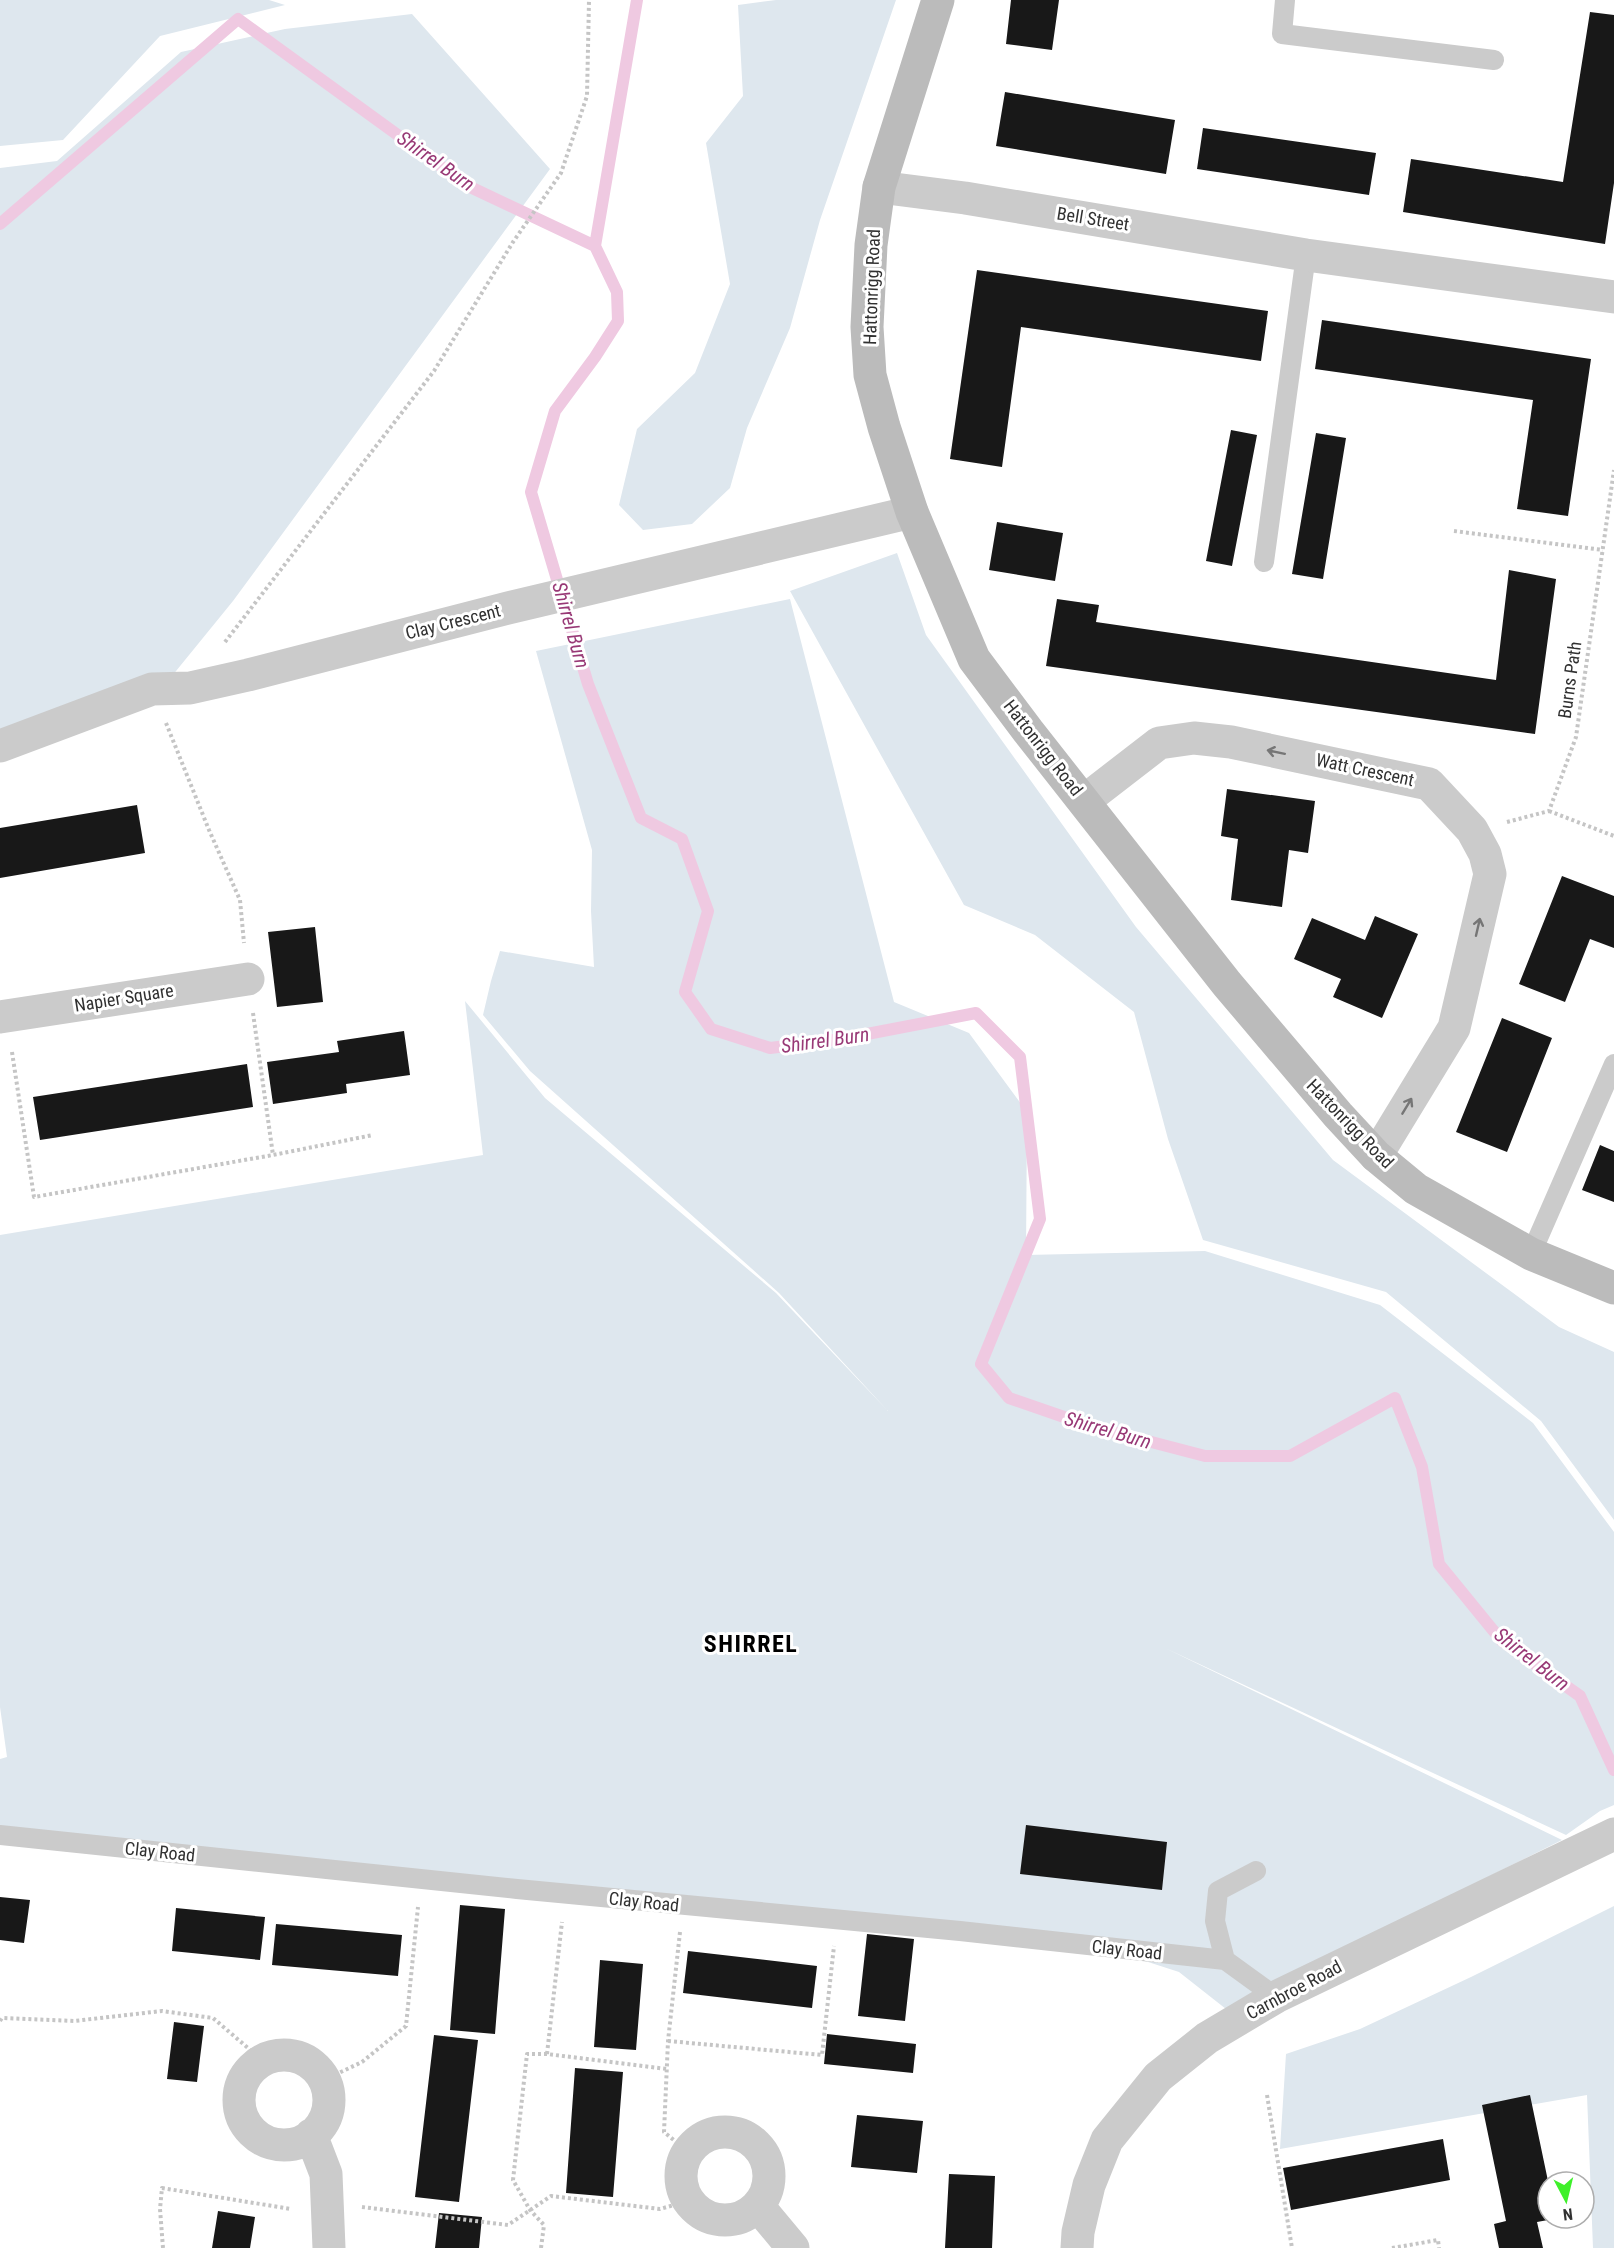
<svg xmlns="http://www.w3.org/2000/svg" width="1614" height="2248" font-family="'Roboto Condensed',sans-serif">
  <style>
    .green { fill: #dee7ee }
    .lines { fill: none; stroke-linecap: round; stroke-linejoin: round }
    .stream { stroke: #efc9e1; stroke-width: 12 }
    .building { fill: #181818 }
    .path { stroke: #c5c5c5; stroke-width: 4; stroke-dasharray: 3 3; stroke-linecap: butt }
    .lane { stroke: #cbcbcb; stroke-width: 20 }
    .street { stroke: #cbcbcb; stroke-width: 33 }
    .secondary { stroke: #bbb; stroke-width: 33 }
    .oneway { stroke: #767676 }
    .labels { text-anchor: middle; stroke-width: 6; stroke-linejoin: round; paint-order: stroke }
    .street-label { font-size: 18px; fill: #313131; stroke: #fff }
    .water-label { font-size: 20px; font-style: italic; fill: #983976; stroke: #fff }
    .district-label { font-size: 24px; font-weight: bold; letter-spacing: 1.5px; fill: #000; stroke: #fff }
  </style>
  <rect width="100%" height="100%" fill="#fff"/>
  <path class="green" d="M0,0H269L285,5L160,36L63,140L0,146Z
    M776,0H896L820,220L790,328L747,428L730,488L692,524L643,530L619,505L637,429L695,373L730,284L706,143L743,96L738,5Z
    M412,14L550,169L233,601L150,703L0,756V168L57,161L181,52L285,29Z
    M897,553L926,635L1136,927L1333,1160L1559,1327L1614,1352V1520L1541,1421L1386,1292L1203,1240L1168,1139L1134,1012L1035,935L964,905L790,591Z
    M790,599L894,1002L969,1033L1027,1112L1026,1255L1205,1251L1380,1305L1533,1423L1614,1532V1805L1600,1811L1566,1835L1165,1648L1562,1840L1226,2009L1179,1972L1114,1951L0,1844V1759L7,1757L0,1707V1235L483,1155L465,1001L545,1098L776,1293L888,1411L779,1293L530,1071L483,1015L491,981L500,951L594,967L591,911L592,850L536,651Z
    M1614,1906V2248H1593L1587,2095L1280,2149L1286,2054L1360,2029L1471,1977Z"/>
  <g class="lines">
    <path class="stream" d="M0,224L238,19L468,186L595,246L617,292L618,321L595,357L555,411L531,492L588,684L641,818L682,839L708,911L685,992L711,1029L770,1048L841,1039L976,1013L1020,1057L1040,1219L981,1364L1009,1398L1090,1426L1205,1456H1290L1395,1398L1422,1467L1439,1564L1501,1640L1580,1696L1614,1770
      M595,246L637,0"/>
  </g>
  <path class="building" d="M1011,0H1059L1052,50L1006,44Z
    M1590,12L1614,15V183L1605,244L1403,212L1411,159L1563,182Z
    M1005,92L1175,120L1166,174L996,146Z
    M1203,128L1376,153L1369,195L1197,169Z
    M977,270L1268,311L1261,361L1021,327L1002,467L950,459Z
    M1322,320L1591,359L1568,516L1517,509L1533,400L1315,369Z
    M1231,430L1257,435L1232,566L1206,561Z
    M1316,433L1346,438L1323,579L1292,574Z
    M997,522L1063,533L1055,581L989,570Z
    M1509,570L1556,579L1535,734L1046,666L1057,599L1099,605L1096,622L1496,680Z
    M1227,789L1315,801L1308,853L1289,850L1282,907L1231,900L1238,839L1221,836Z
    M137,805L145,853L0,878V828Z
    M1562,876L1614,896V948L1590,939L1565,1002L1519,984Z
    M1375,916L1418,934L1382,1018L1333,997L1341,979L1294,959L1312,918L1365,940Z
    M315,927L323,1002L277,1007L268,932Z
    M1502,1018L1552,1038L1507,1152L1456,1132Z
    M404,1031L410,1075L346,1084L347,1093L273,1104L267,1062L339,1052L337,1041Z
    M247,1064L253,1107L40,1140L33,1097Z
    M1600,1145L1614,1151V1202L1582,1190Z
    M1026,1825L1167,1842L1162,1890L1020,1874Z
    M0,1897L30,1900L24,1943L0,1940Z
    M460,1905L505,1909L495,2034L450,2030Z
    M176,1908L265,1917L260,1960L172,1951Z
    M276,1924L402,1935L398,1976L272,1965Z
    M867,1934L914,1939L905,2021L858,2016Z
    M688,1951L817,1966L812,2008L683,1993Z
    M600,1960L643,1964L636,2050L594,2047Z
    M174,2022L204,2026L197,2082L167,2079Z
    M827,2034L916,2044L913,2073L824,2064Z
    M434,2035L478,2040L459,2202L415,2197Z
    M575,2068L623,2072L613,2197L566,2193Z
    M1530,2095L1548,2181V2220L1537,2222L1543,2248H1499L1494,2224L1506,2221L1482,2105Z
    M857,2115L923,2121L917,2173L851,2167Z
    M1443,2139L1450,2180L1291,2210L1283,2168Z
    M949,2174L995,2176L992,2248H945Z
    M218,2211L255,2217L250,2248H212Z
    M439,2213L482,2217L479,2248H435Z"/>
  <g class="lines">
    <path class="path" d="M1454,531L1603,550
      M225,642L434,371L513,242L561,173L587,96L589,0
      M166,723L209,830L240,900L244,943
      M1549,811L1614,836
      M1507,822L1549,811L1576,737L1614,470
      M253,1013L273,1155L373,1135
      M12,1052L34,1197L273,1155
      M680,1932L668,2041L664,2132L687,2151
      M0,2021L2,2018L74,2021L162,2011L213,2018L262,2060
      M668,2041L822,2055L834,1946
      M547,2054L562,1922
      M324,2080L362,2062L406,2026L418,1907
      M1267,2095L1292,2248
      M362,2207L508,2225L551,2196L660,2209L688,2201
      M163,2248L160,2209L162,2188L291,2209
      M541,2248L544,2225L530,2210L513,2180L527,2054H547L667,2069
      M1392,2248L1438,2240L1439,2248"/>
    <path class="lane" d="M1285,0L1282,34L1494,60
      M1264,562L1306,255
      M1531,1254L1614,1064
      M0,1835L517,1889L960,1931L1225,1960L1276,1997
      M1225,1960L1215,1921L1218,1891L1256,1871"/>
    <path class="street" d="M879,187L965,198L1306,255L1614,297
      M0,746L152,689L190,688L248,675L508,608L912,512
      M1084,801L1159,743L1194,738L1231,742L1429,784L1472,830L1485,854L1490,874L1454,1028L1376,1156
      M0,1017L248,979
      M239 2100a45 45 0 1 1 90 0a45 45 0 1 1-90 0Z
      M681 2176a44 44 0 1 1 88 0a44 44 0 1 1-88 0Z
      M311,2135L326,2174L329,2248
      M758,2206L793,2248
      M1077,2248L1078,2232L1089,2185L1107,2140L1158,2077L1207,2038L1276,1997L1614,1834"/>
    <path class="secondary" d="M938,0L879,187L871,245L867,327L870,375L884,427L912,512L974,659L1028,731L1227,984L1338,1115L1376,1156L1416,1189L1531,1254L1614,1288"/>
  </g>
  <defs><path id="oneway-shaft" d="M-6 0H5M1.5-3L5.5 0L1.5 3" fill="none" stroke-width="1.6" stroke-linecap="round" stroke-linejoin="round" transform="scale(1.5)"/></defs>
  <g class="oneway">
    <use href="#oneway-shaft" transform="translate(1276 752) rotate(-168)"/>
    <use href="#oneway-shaft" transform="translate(1478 927) rotate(-77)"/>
    <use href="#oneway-shaft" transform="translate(1407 1106) rotate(-59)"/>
  </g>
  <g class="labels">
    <g class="street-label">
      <text transform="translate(1093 219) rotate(9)" y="6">Bell Street</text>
      <text transform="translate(872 287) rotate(-88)" y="6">Hattonrigg Road</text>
      <text transform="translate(453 622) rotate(-14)" y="6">Clay Crescent</text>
      <text transform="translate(1570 680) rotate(-82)" y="6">Burns Path</text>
      <text transform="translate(1043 748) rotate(52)" y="6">Hattonrigg Road</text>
      <text transform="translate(1365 770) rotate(12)" y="6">Watt Crescent</text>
      <text transform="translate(124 998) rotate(-9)" y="6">Napier Square</text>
      <text transform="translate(1350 1124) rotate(46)" y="6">Hattonrigg Road</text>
      <text transform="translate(160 1852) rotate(6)" y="6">Clay Road</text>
      <text transform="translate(644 1902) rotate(6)" y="6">Clay Road</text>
      <text transform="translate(1127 1950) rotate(6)" y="6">Clay Road</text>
      <text transform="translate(1294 1990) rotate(-28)" y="6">Carnbroe Road</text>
    </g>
    <g class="water-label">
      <text transform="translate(436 161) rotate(35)" y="7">Shirrel Burn</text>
      <text transform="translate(571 625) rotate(74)" y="7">Shirrel Burn</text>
      <text transform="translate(825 1040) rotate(-8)" y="7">Shirrel Burn</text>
      <text transform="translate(1108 1430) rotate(16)" y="7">Shirrel Burn</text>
      <text transform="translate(1532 1659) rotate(38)" y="7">Shirrel Burn</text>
    </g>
    <g class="district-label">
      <text x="751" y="1652">SHIRREL</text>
    </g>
  </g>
  <g transform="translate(1566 2200) rotate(173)"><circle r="28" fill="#ffffff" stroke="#adadad" stroke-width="1.5"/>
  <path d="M0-4.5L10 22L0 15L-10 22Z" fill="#3ef02a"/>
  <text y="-9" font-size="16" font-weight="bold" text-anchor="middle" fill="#313131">N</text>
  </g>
</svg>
